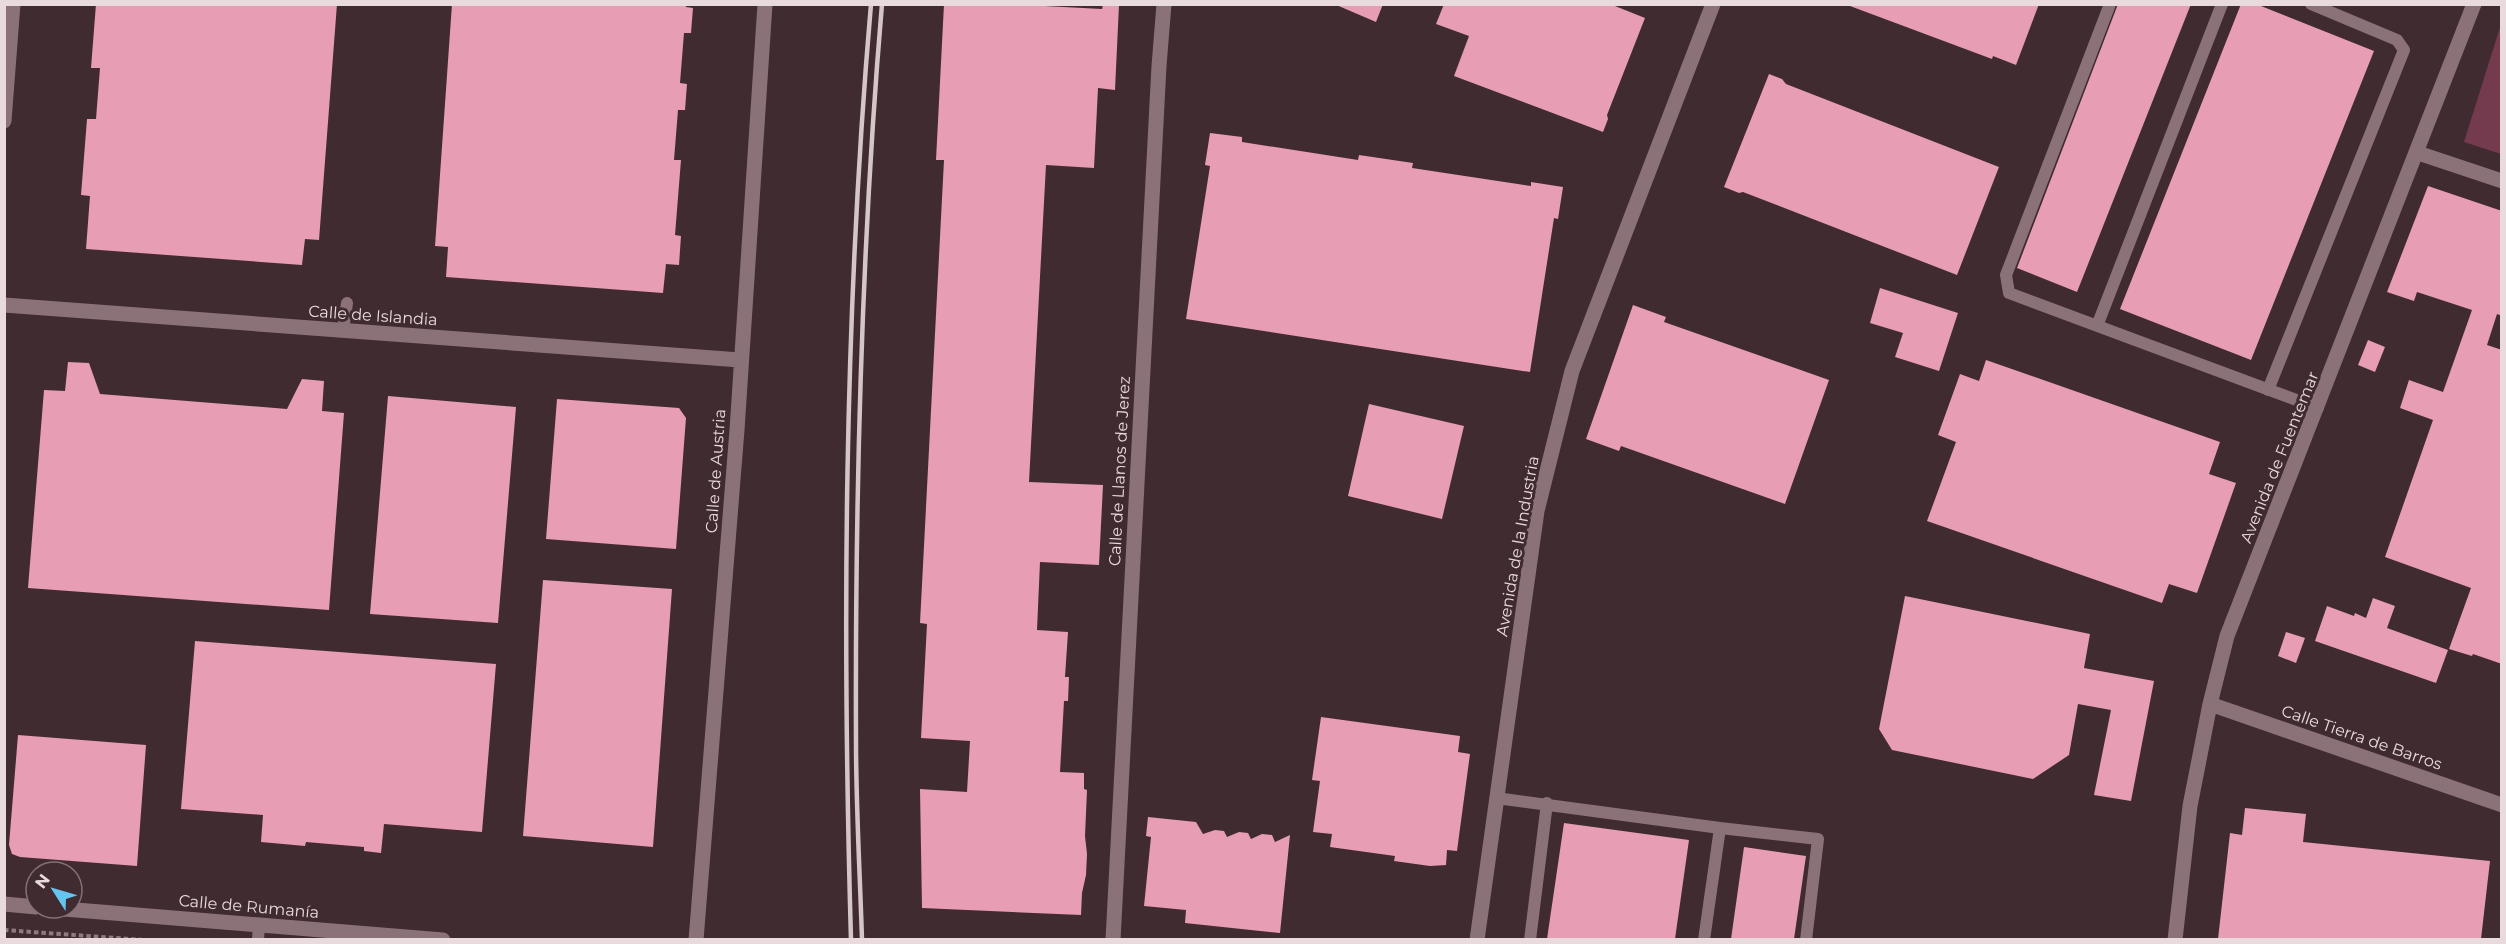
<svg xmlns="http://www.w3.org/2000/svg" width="2506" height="944" font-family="Montserrat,sans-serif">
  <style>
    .green { fill: #743a4d }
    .building { fill: #e79db3 }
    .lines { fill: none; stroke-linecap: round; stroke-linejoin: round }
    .path { stroke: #8d7b80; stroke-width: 4; stroke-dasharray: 4.5 3; stroke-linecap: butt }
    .service { stroke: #8b7279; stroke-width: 12 }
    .minor { stroke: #8b7279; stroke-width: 15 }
    .rail { stroke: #d4c5c9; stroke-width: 4.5 }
    .labels { text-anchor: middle; stroke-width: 6; stroke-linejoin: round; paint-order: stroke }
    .street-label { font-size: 16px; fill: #e8dadd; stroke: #402b31 }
  </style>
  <rect width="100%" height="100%" fill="#402b31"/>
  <path class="green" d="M2501,24V154L2464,142Z"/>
  <path class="building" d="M96,4H337L319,240L305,239L302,265L86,249L90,196L81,195L87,119H96L100,68H91Z
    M452,4H686V7L693,8L691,33H684L680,83L687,84L685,110H678L674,160H681L675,235L681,236L679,265L666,264L663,293L446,277L448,247L435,246Z
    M944,4H1004L1102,9L1103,5H1119L1115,90L1098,88L1094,168L1046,165L1029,482L1103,485L1099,565L1040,562L1037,630L1068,632L1065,677H1069L1068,701H1064L1060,772L1084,773V789L1087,790L1085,836L1087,854L1086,875L1082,893L1081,915L922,908L920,789L967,792L970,741L921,738L927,624L920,623L944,160H936Z
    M1334,4H1383L1376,22Z
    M1444,4H1610L1645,18L1607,115L1608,119L1603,132L1454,76L1469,36L1436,24Z
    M1850,4H2039L2016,65L1993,56L1992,59L1850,6Z
    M2118,4H2191L2077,292L2017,268Z
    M2241,4H2256L2374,51L2251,360L2120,309Z
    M1769,74L1782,79L1786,84L1999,167L1957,275L1743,192L1739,193L1724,187Z
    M1210,133L1242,137V142L1358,160L1359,155L1413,163L1412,168L1531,186V182L1563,187L1558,219L1554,218L1530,372L1186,319L1210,166L1205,165Z
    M2428,186L2502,211V316L2497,314L2487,345L2502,350V664L2473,654L2472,656L2449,649L2471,588L2385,557L2433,420L2400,408L2409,380L2443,392L2472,310L2417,292L2414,301L2387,292Z
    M1880,288L1958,313L1939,371L1895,357L1903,333L1870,323Z
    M1633,305L1666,317L1664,322L1829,380L1785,504L1621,446L1619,451L1586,439Z
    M2368,340L2385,347L2375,372L2358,365Z
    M1986,360L2220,442L2209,474L2236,483L2197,593L2169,584L2162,603L1927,521L1956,442L1938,435L1960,374L1979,381Z
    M68,362L89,363L100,394L287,409L302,379L324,381L322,411L344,413L329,610L28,588L44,390L65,391Z
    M388,396L516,407L498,623L370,614Z
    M557,399L679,408L686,418L676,549L546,539Z
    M1369,404L1464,426L1442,519L1348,496Z
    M543,580L672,589L653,847L523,836Z
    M1905,596L2090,634L2084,668L2154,681L2131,801L2094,795L2111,710L2078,704L2069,755L2033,779L1892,750L1879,729Z
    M2373,598L2395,606L2387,628L2448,650L2436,683L2315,641L2327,606L2354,616L2355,613L2366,618Z
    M2286,632L2305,638L2296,663L2278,656Z
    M195,641L496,664L482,832L384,824L381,853L364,851V847L306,842L305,846L261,842L263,815L181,809Z
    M1321,717L1460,736L1458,752L1470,754L1457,851L1447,850L1446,865L1430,866L1394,861L1395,856L1330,847L1332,834L1313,832L1320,781L1312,780Z
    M18,735L146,745L137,866L20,857L12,854L9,845Z
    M2245,808L2306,814L2303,842L2490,861L2481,939H2218L2230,833L2242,835Z
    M1148,817L1196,822L1203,834L1215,830L1224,831L1227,837L1239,832L1248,833L1251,839L1262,834L1272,835L1275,842L1290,835L1280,933L1185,923L1186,910L1144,906L1151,837L1146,836Z
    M1564,823L1689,840L1675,939H1547Z
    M1744,847L1806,856L1794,939H1731Z"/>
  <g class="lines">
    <path class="path" d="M4,930L144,940"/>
    <path class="service" d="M2110,4L2006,275L2009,293L2318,408
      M2097,326L2222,4
      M343,330L347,303
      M2268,390L2404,50L2397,40L2311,4
      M1496,798L1720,828L1704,940
      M1720,828L1818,839L1806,940
      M258,940L259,924
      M1530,940L1547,803"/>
    <path class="minor" d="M4,121L13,4
      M2418,153L2502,181
      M4,305L740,360
      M2210,704L2502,805
      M4,904L36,907
      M52,908L443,940
      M696,940L737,430L765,4
      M1113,940L1159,66L1164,4
      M1477,940L1537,511L1572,371L1713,4
      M2175,940L2190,806L2210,704L2227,636L2474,4"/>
    <path class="rail" d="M851,940C842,628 844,315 871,4
      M862,940C860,874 856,808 856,742C855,496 861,249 882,4"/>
  </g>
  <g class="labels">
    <g class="street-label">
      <text transform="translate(373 315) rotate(4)" y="6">Calle de Islandia</text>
      <text transform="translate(2279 457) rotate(-68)" y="6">Avenida de Fuentemar</text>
      <text transform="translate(715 471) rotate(-86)" y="6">Calle de Austria</text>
      <text transform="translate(1119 471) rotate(-87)" y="6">Calle de Llanos de Jerez</text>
      <text transform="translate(1517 546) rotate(-80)" y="6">Avenida de la Industria</text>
      <text transform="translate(2362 737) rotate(19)" y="6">Calle Tierra de Barros</text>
      <text transform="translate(249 906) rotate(5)" y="6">Calle de Rumanía</text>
    </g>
  </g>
  <rect width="2506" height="944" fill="none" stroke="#e8dadd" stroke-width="12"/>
  <g transform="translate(54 890) rotate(307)"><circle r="28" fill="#402b31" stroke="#837176" stroke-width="1.5"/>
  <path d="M0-4.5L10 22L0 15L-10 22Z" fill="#65c5ee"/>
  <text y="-9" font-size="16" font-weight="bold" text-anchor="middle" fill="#e8dadd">N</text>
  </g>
</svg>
